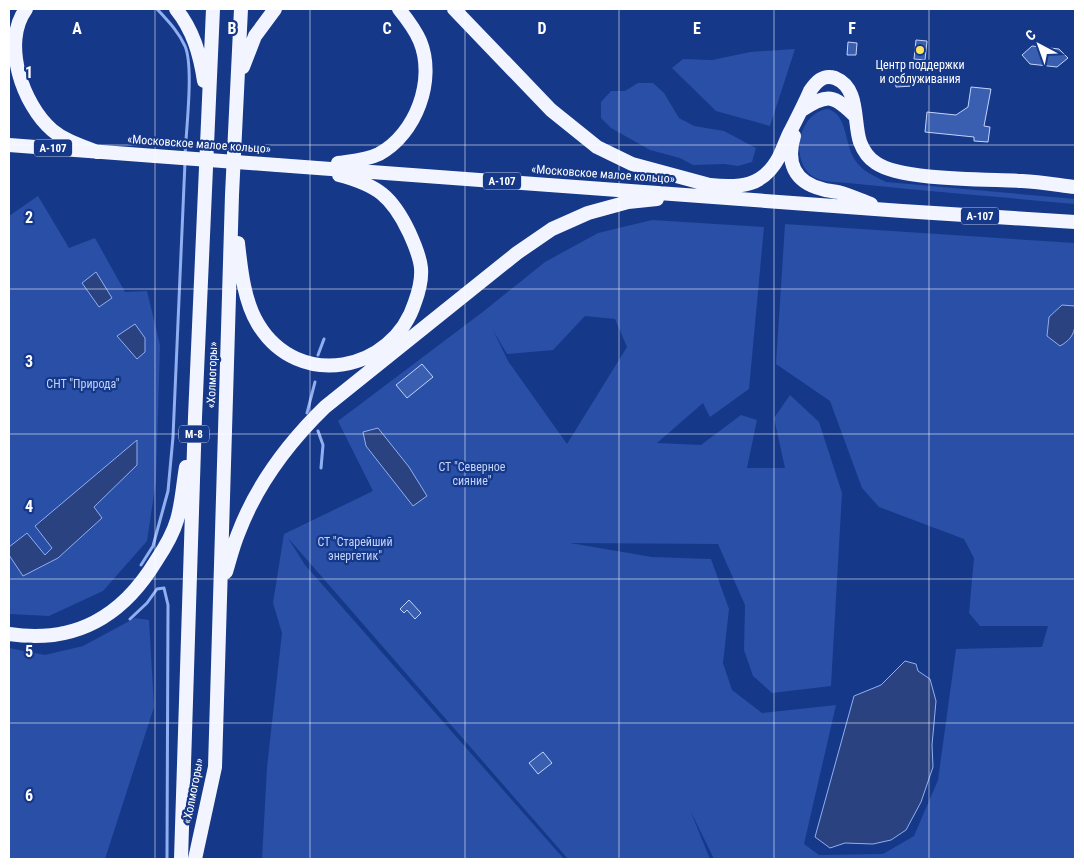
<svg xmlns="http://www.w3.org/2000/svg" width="1084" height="868" font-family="'Roboto Condensed',sans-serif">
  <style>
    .green { fill: #294fa7; fill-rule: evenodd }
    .water { fill: #2a4380; stroke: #90aff1 }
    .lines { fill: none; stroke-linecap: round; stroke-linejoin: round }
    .stream { stroke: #90aff1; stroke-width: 3 }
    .building { fill: #3a5eb0; stroke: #c3d4fa }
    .trunk { stroke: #f2f5ff; stroke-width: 14 }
    .trunk-bridge { stroke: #f2f5ff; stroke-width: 14 }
    .grid { fill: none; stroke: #fff; stroke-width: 1; stroke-opacity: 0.55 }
    .poi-dot { fill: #ffe75b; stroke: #163889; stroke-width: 2 }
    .labels { text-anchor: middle; stroke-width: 4.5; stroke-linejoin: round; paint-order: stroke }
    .shield { fill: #163889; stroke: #b9c3dc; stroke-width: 1 }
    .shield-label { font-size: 11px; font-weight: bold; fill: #fff }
    .poi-label { font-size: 12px; fill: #fff; stroke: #163889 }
    .street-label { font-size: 12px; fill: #fff; stroke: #163889 }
    .park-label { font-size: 12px; fill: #c3d4fa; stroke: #163889 }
    .grid-label { font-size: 16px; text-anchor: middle; font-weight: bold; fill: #fff; stroke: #163889; stroke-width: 4.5; stroke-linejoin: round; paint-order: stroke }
  </style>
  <rect width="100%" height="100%" fill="#163889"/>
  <path class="green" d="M795,49L770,126L716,111L672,68L683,59L712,60L750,52Z
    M638,83H653L664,93L679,118L694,126L724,131L756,148L752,162L738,166L724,164L693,165L680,158L650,150L611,128L601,118V102L611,91H625Z
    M828,109C848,115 844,144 855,160C862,171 874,176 886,182L1075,199V204C1020,199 964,194 908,189C888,187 868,185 848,183C839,182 829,182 821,180C787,171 796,112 828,109Z
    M38,196L69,248L95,238L125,292L147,291L160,345L156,481L147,541L103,591L49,616L9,614V216Z
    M652,220L764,227L749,389L710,417L703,403L657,443L701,445L741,415L757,420L747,468H785L774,418L790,395L819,422L842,493L831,686L772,693L753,676L744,650L745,605L718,544L570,543L652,557L711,559L729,609L723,663L732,690L762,713L836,705L804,844L819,855L883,854L914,836L938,780L956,649L1042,647L1048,626H980L969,613L974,558L964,539L879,507L862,488L830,401L776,364L785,224L1075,243V859H714L690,810L710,859H568L288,538L305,565L564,859H262L267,767L282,633L273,603L284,534L373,491L338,421L484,311L545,262L598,233ZM585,316L615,319L627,347L567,444L508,361L493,330L507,354L553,350Z
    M135,618L149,620L154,707L105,859H9V648L45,655L83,646Z"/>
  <path class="water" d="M96,272L112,298L99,307L82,283Z
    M1062,305L1075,306C1075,325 1078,336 1060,346L1047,336L1049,317Z
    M135,324L145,338V352L137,359L117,336Z
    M378,428L409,467L427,496L413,506L366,446L363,432Z
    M137,440V465L94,507L102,518L58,558L23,576L9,555V547L27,533L45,555L52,548L35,526Z
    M905,661L916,664L918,671L930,679L936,701L932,745L933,767L921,802L906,830L891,840L873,844L845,843L830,848L815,837L854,696L881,685Z"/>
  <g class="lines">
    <path class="stream" d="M157,9C168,21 178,31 185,46C194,67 186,130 185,156
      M318,355L324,339
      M307,413L315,382
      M318,431L323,445L321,468
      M141,565L153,546L168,491L173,437L185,162
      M130,619L147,603L157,589L164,588L168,605L167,859"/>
  </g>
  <path class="building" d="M916,40L927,41L925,60L914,59Z
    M848,42L857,43L856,55H847Z
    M1032,46L1059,49L1068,58L1057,67L1030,64L1022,55Z
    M913,77V86L896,87L895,78Z
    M971,87L991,89L984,126L990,127L988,142L974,141V137L925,132L927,112L956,115L968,107Z
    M422,364L433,377L407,398L396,385Z
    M409,600L421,613L415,619L407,610L404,613L400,609Z
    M543,752L552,763L538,774L529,763Z"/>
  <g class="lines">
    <path class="trunk" d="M26,9C1,43 23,105 52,130C65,141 82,146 97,152
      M176,9C193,30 200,54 204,81
      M454,9L551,110L597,147L632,164L717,187
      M243,67L255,36L275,9
      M802,110C828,93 834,95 855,116
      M794,136C786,162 794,182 822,189C827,191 833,191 838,192C849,195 860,200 871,204
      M9,145L155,156
      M338,163C351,161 367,160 379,154C416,134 436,80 420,41C415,29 407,19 399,9
      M277,165L902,211L1075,222
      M710,185C740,188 763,187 779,157C783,149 786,140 790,132C797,118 804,105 810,91C816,82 823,74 835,78C860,88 853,121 860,142C863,150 868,158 876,163C902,181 988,179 1022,181C1040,182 1058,185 1075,187
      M238,243C241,270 244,301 258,324C298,391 393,372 415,302C419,291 422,280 421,268C420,256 414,243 409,232C392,196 377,185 339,175
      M226,572C230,559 233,546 238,534C256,486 289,442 325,407L517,253L552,229L588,213L628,202L657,199
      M9,634C75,644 122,617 156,561C164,549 173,534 177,520C182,503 183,484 186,467
      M181,859L195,417L213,9
      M195,859L215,767L232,195L241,9"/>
    <path class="trunk-bridge" d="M155,156L277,165"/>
  </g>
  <path class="grid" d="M155,9V859M310,9V859M465,9V859M619,9V859M774,9V859M929,9V859M9,145H1075M9,289H1075M9,434H1075M9,579H1075M9,723H1075"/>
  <circle class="poi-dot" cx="920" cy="50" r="5"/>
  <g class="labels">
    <g class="shield">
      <rect x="34" y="139.5" width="38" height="17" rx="4"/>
      <rect x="483" y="172.5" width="38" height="17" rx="4"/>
      <rect x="961" y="207.5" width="38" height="17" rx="4"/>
      <rect x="179" y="425.5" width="30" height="17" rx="4"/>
    </g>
    <g class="shield-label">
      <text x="53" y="152">А-107</text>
      <text x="502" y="185">А-107</text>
      <text x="980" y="220">А-107</text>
      <text x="194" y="438">М-8</text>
    </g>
    <g class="poi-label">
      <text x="920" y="69">Центр поддержки<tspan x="920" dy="14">и осблуживания</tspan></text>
    </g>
    <g class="street-label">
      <text transform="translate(199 144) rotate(4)" y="4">«Московское малое кольцо»</text>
      <text transform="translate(603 174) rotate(4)" y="4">«Московское малое кольцо»</text>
      <text transform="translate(212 375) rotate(-88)" y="4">«Холмогоры»</text>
      <text transform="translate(193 791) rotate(-79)" y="4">«Холмогоры»</text>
    </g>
    <g class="park-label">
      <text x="83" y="388">СНТ "Природа"</text>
      <text x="472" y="471">СТ "Северное<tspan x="472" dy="14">сияние"</tspan></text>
      <text x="355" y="546">СТ "Старейший<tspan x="355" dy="14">энергетик"</tspan></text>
    </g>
  </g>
  <g class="grid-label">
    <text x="77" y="34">A</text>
    <text x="232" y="34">B</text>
    <text x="387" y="34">C</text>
    <text x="542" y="34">D</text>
    <text x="697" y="34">E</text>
    <text x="852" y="34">F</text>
    <text x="29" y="78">1</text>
    <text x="29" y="223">2</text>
    <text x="29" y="367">3</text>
    <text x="29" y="512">4</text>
    <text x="29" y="657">5</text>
    <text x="29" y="801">6</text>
  </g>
  <rect width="1084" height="868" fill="none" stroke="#ffffff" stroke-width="20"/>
  <g transform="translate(1039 45) rotate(319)" stroke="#163889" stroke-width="4" paint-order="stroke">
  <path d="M0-4L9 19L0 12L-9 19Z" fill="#ffffff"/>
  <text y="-8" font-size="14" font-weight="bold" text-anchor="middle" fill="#ffffff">С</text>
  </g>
</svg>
